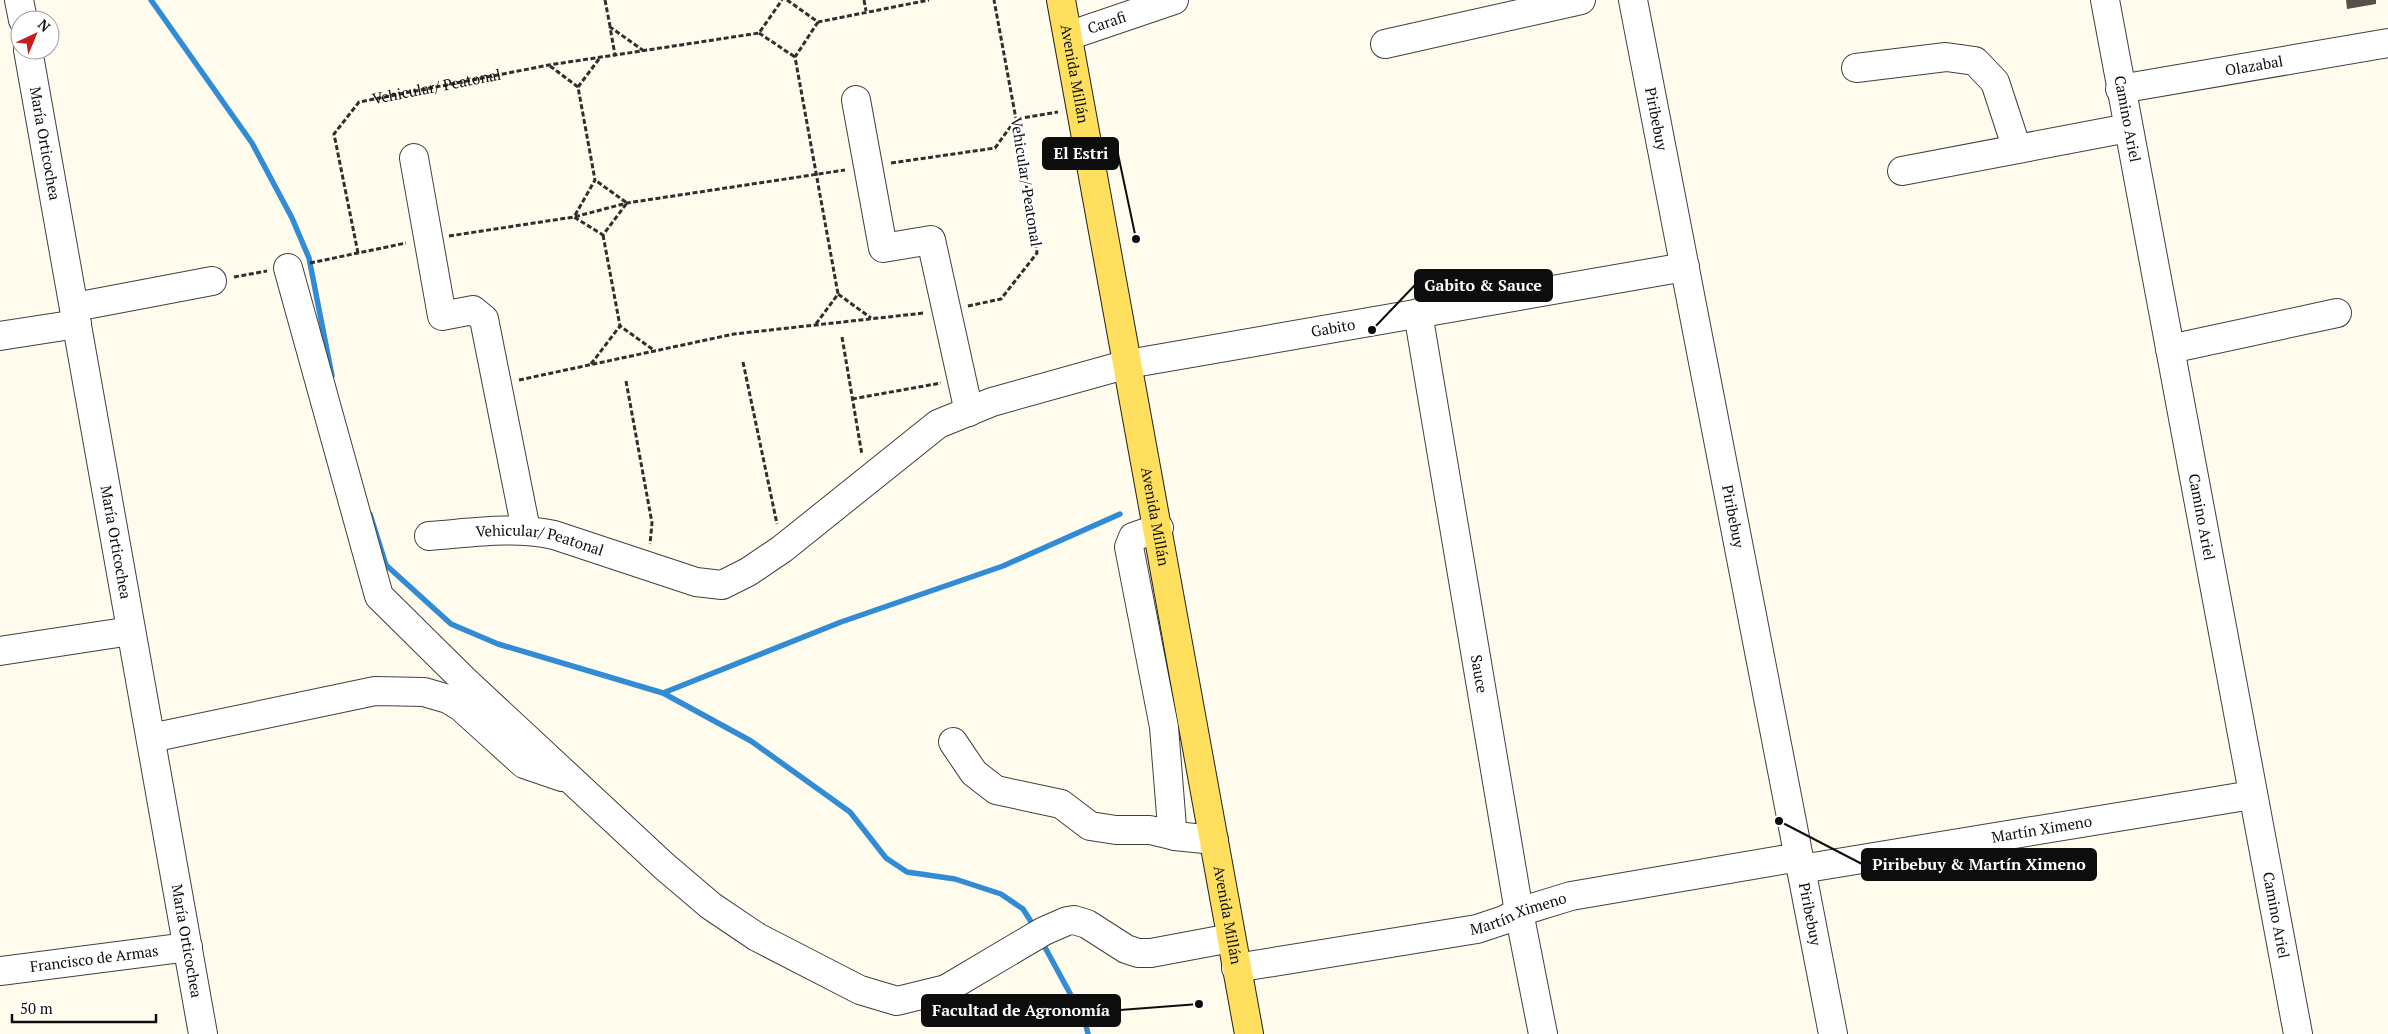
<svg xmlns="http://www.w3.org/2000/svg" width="2388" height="1034" font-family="'PT Serif',serif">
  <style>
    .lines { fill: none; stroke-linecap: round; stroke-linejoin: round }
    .stream { stroke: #328cd5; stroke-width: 5.5 }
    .building { fill: #574f49 }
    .minor-casing { stroke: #404040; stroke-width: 30 }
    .major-casing { stroke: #1e1e1e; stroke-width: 30 }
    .path { stroke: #2f2f2f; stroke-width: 3; stroke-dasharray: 5 2.5; stroke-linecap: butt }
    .minor { stroke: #fff; stroke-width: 28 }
    .major { stroke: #ffdf5e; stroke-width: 28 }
    .labels { text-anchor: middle; stroke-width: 5; stroke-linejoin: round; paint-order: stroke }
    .street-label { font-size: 15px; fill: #0d0d0d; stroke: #fff }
    .leader { fill: none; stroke: #0d0d0d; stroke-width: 2 }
    .callout-dot { fill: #0d0d0d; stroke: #fff; stroke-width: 2 }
    .callout { fill: #0d0d0d; stroke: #0d0d0d; stroke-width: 2 }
    .callout-label { font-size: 16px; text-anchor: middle; font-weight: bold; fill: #fff }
  </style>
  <rect width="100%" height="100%" fill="#fffcee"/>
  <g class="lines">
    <path class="stream" d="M151,0L252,143L292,218L309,258L332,376
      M370,514L386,565L451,624L498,644L663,693L751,741L850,812L886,858L907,872L955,879L1001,894L1023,909L1035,928
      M663,693L841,622L1003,566L1120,514
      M1041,940L1085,1021L1088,1034"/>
  </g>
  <path class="building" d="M2346,0H2376V4L2347,9Z"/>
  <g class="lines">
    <defs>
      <g id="minor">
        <path d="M19,0L23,20"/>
        <path id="s2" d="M1633,0L1833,1034"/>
        <path id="s3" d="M2105,0L2298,1034"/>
        <path id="s4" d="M1068,36L1174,0"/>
        <path d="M1385,44L1581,0"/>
        <path id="s5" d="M28,50L203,1034"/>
        <path d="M1856,68L1946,57L1975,61L1995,82L2017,149"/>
        <path id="s6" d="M2120,89L2388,43"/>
        <path d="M856,100L883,248L931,240L969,412"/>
        <path d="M414,158L442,316L473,310L484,319L526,530"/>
        <path d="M1902,171L2128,128"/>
        <path d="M288,268L379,596L464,680L664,866L711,906L757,937L860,990L897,1001L946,989L1044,931L1067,921L1074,920L1087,924L1126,949L1138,953H1151L1231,938"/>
        <path d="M75,307L212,281"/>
        <path id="s7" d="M1418,313L1519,912L1543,1034"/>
        <path d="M0,336L77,324"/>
        <path d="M2170,349L2337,313"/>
        <path d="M1159,528L1133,537L1129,547L1164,727L1172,827L1175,836"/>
        <path id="s8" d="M429,536C471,533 513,526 554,535L696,582L722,585L748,572L782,549L938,424L992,402L1128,364L1685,267"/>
        <path d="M0,651L131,631"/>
        <path d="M151,738L375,691L424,692L448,699L461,707L524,764L562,777"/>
        <path d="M953,742L974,773L996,790L1061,804L1090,826L1116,830H1150L1175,836L1214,840"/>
        <path id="s9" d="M1801,869L2252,795"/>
        <path id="s10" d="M1236,968L1477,929L1504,920L1519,912L1571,896L1799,857"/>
        <path id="s11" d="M0,971L188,947"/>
      </g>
      <g id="major">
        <path id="s12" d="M1061,0L1249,1034"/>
      </g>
    </defs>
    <use href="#minor" class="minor-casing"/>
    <use href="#major" class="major-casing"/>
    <g class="path">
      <path d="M605,0L610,26"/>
      <path d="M787,0L818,22L929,0"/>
      <path d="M864,0L866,11"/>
      <path d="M818,22L795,57L838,294"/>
      <path d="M759,33L795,57"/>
      <path d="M644,51L610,27L615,55L759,33L782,0"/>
      <path d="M550,66L578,87L595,180L574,217L603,235L627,203L595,180"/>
      <path d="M578,87L599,59"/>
      <path d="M891,163L995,148L1016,119L1058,112"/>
      <path d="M603,235L620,326"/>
      <path d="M449,236L574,217L627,203L845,170"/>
      <path id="s1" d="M358,253L334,134L359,102L549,65L615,55"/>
      <path d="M310,263L406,243"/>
      <path d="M234,277L267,271"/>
      <path d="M968,306L1001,299L1037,253L1016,119L994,0"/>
      <path d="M816,324L838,294L871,318"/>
      <path d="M842,337L862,455"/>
      <path d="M743,362L777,524"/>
      <path d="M591,364L620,326L655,351"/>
      <path d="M519,380L734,334L924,313"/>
      <path d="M626,381L652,523L650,544"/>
      <path d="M852,399L941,383"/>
    </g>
    <use href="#minor" class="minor"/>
    <use href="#major" class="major"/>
  </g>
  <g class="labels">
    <g class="street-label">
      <text dy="5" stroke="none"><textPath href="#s4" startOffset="41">Carafi</textPath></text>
      <text dy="5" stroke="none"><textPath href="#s6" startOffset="136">Olazabal</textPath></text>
      <text dy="5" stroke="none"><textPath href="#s12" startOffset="75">Avenida Millán</textPath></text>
      <text dy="5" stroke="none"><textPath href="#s1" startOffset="241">Vehicular/ Peatonal</textPath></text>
      <text dy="5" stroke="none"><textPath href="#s2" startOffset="121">Piribebuy</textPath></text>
      <text dy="5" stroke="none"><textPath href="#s3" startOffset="121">Camino Ariel</textPath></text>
      <text dy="5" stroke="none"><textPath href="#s5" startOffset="95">María Orticochea</textPath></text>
      <text transform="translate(1026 182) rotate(81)" y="5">Vehicular/ Peatonal</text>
      <text dy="5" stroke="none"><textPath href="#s8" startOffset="979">Gabito</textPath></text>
      <text dy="5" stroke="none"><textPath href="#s12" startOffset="525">Avenida Millán</textPath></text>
      <text dy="5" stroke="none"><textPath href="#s2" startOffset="526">Piribebuy</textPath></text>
      <text dy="5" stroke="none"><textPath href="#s3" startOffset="526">Camino Ariel</textPath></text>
      <text dy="5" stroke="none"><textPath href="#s5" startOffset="500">María Orticochea</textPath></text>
      <text dy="5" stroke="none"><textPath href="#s8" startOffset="112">Vehicular/ Peatonal</textPath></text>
      <text dy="5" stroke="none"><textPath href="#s7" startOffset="366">Sauce</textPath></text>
      <text dy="5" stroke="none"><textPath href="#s9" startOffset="244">Martín Ximeno</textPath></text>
      <text dy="5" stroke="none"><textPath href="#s10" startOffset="288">Martín Ximeno</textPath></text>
      <text dy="5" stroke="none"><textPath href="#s2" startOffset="931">Piribebuy</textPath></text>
      <text dy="5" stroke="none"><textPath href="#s3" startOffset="931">Camino Ariel</textPath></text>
      <text dy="5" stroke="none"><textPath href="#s12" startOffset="930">Avenida Millán</textPath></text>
      <text dy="5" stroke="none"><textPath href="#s5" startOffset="905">María Orticochea</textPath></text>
      <text dy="5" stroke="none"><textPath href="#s11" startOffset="95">Francisco de Armas</textPath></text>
    </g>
  </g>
  <path class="leader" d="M1136 239L1118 154M1372 330L1415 285M1779 821L1862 864M1199 1004L1120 1010"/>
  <g class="callout-dot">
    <circle cx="1136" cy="239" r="5"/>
    <circle cx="1372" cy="330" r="5"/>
    <circle cx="1779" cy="821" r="5"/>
    <circle cx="1199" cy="1004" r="5"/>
  </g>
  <g class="callout">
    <rect x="1043" y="138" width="75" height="31" rx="5"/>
    <rect x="1415" y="270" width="137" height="31" rx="5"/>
    <rect x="1862" y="849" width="234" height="31" rx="5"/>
    <rect x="922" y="995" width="198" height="31" rx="5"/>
  </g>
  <g class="callout-label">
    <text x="1081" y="159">El Estri</text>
    <text x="1483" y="291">Gabito &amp; Sauce</text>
    <text x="1979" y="870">Piribebuy &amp; Martín Ximeno</text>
    <text x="1021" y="1016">Facultad de Agronomía</text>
  </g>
  <g transform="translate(35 35) rotate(44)"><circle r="24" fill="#ffffff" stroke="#9e9e9e"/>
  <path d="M0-4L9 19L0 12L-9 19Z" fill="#c61d1d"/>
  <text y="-8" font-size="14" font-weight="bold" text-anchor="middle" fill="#0d0d0d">N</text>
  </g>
  <path d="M12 1014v8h144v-8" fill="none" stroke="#0d0d0d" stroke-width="2.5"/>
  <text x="20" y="1014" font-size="15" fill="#0d0d0d" stroke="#ffffff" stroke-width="4" paint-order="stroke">50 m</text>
</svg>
